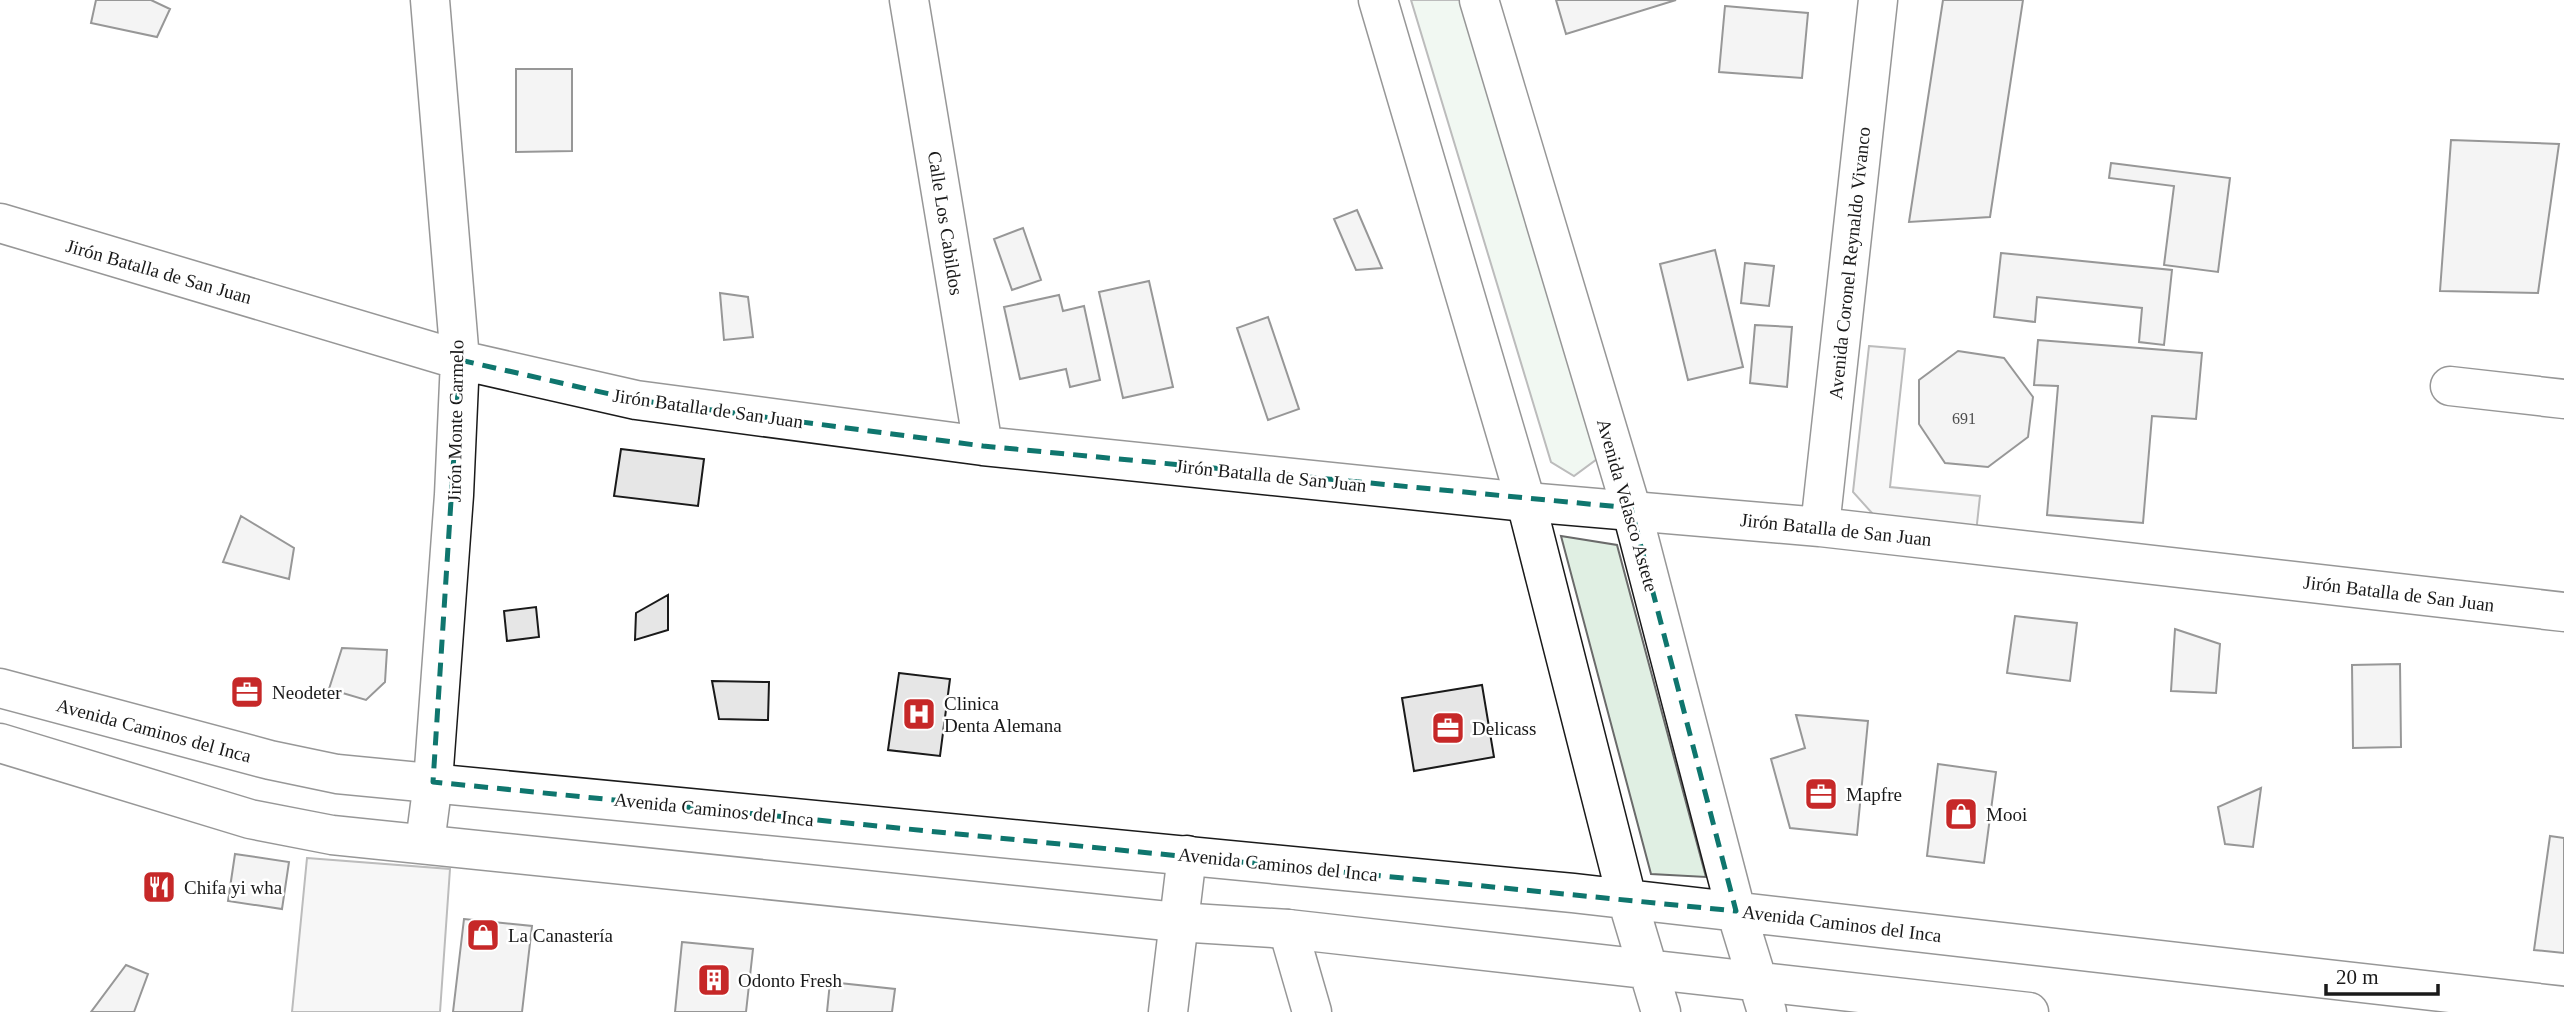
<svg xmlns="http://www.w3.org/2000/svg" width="2564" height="1012" font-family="Georgia,serif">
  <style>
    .green { fill: #e0efe3; stroke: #6a6a6a; stroke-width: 2 }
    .parking { fill: #ededed; stroke: #6a6a6a; stroke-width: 2 }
    .building { fill: #e6e6e6; stroke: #1a1a1a; stroke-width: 2 }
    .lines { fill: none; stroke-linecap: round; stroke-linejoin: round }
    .minor-casing { stroke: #1a1a1a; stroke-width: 41 }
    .major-casing { stroke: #1a1a1a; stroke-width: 41 }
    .minor { stroke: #fff; stroke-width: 38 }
    .major { stroke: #fff; stroke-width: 38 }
    .marked { fill: none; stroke: #0f766e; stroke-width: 5; stroke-dasharray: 14 9; stroke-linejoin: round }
    .labels { text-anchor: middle; stroke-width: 5; stroke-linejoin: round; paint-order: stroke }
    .number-label { font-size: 16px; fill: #4d4d4d }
    .street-label { font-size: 19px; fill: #1a1a1a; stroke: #fff }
    .poi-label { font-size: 19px; fill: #1a1a1a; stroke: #fff; text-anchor: start }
  </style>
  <rect width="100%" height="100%" fill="#fff"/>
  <path class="green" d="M1411,0H1463L1597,459L1574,476L1551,462Z
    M1561,536L1617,545L1706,877L1651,874Z"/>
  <path class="parking" d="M1869,346L1905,349L1890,487L1980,496L1976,533L1881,523L1853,492Z
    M307,858L450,869L440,1012H292Z"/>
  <path class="building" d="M96,0H151L170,9L157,37L91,23Z
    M1556,0H1676L1566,34Z
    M1943,0H2023L1990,217L1909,222Z
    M1725,6L1808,13L1802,78L1719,72Z
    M516,69H572V151L516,152Z
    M2451,140L2559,144L2538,293L2440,291Z
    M2111,163L2230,178L2218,272L2164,265L2174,186L2109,178Z
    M1357,210L1382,268L1356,270L1334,219Z
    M1023,228L1041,280L1012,290L994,239Z
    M1715,250L1743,367L1688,380L1660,264Z
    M2001,253L2172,270L2164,345L2139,342L2142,308L2037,297L2035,322L1994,317Z
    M1745,263L1774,266L1769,306L1741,303Z
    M1149,281L1173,387L1123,398L1099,292Z
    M720,293L748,297L753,337L724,340Z
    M1059,295L1063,311L1084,306L1100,380L1070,387L1066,369L1020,379L1004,307Z
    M1268,317L1299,409L1268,420L1237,328Z
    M1755,325L1792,327L1787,387L1750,383Z
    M2038,340L2202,353L2196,419L2152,416L2143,523L2047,515L2058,386L2034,385Z
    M1958,351L2004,358L2033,397L2028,437L1988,467L1945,463L1919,424V380Z
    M621,449L704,459L698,506L614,496Z
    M241,516L294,548L289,579L223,562Z
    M668,595V630L635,640L636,613Z
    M536,607L539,637L507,641L504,611Z
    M2015,616L2077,623L2070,681L2007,673Z
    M2175,629L2220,644L2216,693L2171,691Z
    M342,648L387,650L385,682L366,700L329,689Z
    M2400,664L2401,747L2353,748L2352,665Z
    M899,673L950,679L940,756L888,750Z
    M712,681L769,682L768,720L719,719Z
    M1482,685L1494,757L1414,771L1402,698Z
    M1796,715L1868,721L1857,835L1790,828L1771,759L1805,748Z
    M1938,764L1996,772L1984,863L1927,856Z
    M2261,788L2253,847L2225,844L2218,807Z
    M2550,836L2564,838V953L2534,950Z
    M235,854L289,862L282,909L228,901Z
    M464,919L532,926L522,1012H453Z
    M682,942L753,949L746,1012H675Z
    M126,965L148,974L134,1012H91Z
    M830,982L895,989L892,1012H827Z"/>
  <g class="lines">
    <defs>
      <path id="minor" d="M909,0L983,446
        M0,223L460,360L636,400L983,446L1526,502L1820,527L2564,612
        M2450,386L2564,399
        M1820,527L1878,0
        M425,843L433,782L454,495L460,360L430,0
        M1288,929L1312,1012
        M1168,1012L1187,855"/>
      <path id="major" d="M1378,0L1526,502L1627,899L1661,1012
        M1479,0L1631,508L1736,911L1767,1012
        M0,688L270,760L337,774L1573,893L2564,1006
        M0,743L250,819L332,835L1177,922L1288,929L2029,1012"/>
    </defs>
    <use href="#minor" class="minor-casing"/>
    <use href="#major" class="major-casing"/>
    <use href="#minor" class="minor"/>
    <use href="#major" class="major"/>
  </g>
  <path d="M0 0H2564V1012H0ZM460,360L636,400L983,446L1631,508L1736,911L433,782Z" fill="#fff" fill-opacity=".55" fill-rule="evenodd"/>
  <path class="marked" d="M460,360L636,400L983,446L1631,508L1736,911L433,782Z"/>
  <defs>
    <symbol id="office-square" viewBox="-11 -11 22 22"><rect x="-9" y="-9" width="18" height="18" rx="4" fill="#c62828" stroke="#fff"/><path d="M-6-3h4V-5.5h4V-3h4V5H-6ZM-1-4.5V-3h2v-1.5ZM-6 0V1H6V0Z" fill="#fff"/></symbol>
    <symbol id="hospital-square" viewBox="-11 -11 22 22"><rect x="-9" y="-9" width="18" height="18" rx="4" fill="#c62828" stroke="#fff"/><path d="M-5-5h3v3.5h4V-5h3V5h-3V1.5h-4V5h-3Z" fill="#fff"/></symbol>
    <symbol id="shop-square" viewBox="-11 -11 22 22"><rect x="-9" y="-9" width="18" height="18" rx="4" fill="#c62828" stroke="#fff"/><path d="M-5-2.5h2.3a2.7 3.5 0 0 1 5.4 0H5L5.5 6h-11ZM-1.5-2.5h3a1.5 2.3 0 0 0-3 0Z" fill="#fff"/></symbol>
    <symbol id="restaurant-square" viewBox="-11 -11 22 22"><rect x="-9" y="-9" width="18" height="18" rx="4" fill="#c62828" stroke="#fff"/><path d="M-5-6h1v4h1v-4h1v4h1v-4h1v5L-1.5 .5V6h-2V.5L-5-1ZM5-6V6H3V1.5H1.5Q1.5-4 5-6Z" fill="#fff"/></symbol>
    <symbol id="building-square" viewBox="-11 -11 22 22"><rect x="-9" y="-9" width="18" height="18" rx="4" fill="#c62828" stroke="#fff"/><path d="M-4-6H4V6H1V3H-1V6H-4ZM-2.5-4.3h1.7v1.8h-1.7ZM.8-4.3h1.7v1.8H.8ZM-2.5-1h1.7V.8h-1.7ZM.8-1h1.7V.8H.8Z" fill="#fff"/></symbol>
  </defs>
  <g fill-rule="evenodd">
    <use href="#office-square" x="228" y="673" width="38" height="38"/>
    <use href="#hospital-square" x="900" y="695" width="38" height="38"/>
    <use href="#office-square" x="1429" y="709" width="38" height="38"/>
    <use href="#office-square" x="1802" y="775" width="38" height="38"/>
    <use href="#shop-square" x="1942" y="795" width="38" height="38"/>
    <use href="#restaurant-square" x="140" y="868" width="38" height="38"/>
    <use href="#shop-square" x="464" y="916" width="38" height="38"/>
    <use href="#building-square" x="695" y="961" width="38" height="38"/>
  </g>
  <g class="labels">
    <g class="number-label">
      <text x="1964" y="424">691</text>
    </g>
    <g class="street-label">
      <text transform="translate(946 223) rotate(81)" y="7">Calle Los Cabildos</text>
      <text transform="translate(1849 263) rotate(-84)" y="7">Avenida Coronel Reynaldo Vivanco</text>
      <text transform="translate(159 271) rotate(16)" y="7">Jirón Batalla de San Juan</text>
      <text transform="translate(708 408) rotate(8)" y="7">Jirón Batalla de San Juan</text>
      <text transform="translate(455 421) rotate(-89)" y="7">Jirón Monte Carmelo</text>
      <text transform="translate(1271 475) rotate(6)" y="7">Jirón Batalla de San Juan</text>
      <text transform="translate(1628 505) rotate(74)" y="7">Avenida Velasco Astete</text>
      <text transform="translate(1836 529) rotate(6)" y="7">Jirón Batalla de San Juan</text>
      <text transform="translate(2399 593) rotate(7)" y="7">Jirón Batalla de San Juan</text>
      <text transform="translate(154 730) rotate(15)" y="7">Avenida Caminos del Inca</text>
      <text transform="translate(714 809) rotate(6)" y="7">Avenida Caminos del Inca</text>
      <text transform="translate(1278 864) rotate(6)" y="7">Avenida Caminos del Inca</text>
      <text transform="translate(1842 923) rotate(7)" y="7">Avenida Caminos del Inca</text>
    </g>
    <g class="poi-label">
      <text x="272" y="699">Neodeter</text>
      <text x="944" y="710">Clinica<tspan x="944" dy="22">Denta Alemana</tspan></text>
      <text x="1472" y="735">Delicass</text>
      <text x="1846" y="801">Mapfre</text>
      <text x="1986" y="821">Mooi</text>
      <text x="184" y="894">Chifa yi wha</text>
      <text x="508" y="942">La Canastería</text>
      <text x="738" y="987">Odonto Fresh</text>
    </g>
  </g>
  <path d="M2326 984v10h112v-10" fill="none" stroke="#1a1a1a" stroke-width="3.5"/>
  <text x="2336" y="984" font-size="21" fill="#1a1a1a" stroke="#ffffff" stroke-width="5" paint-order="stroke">20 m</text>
</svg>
